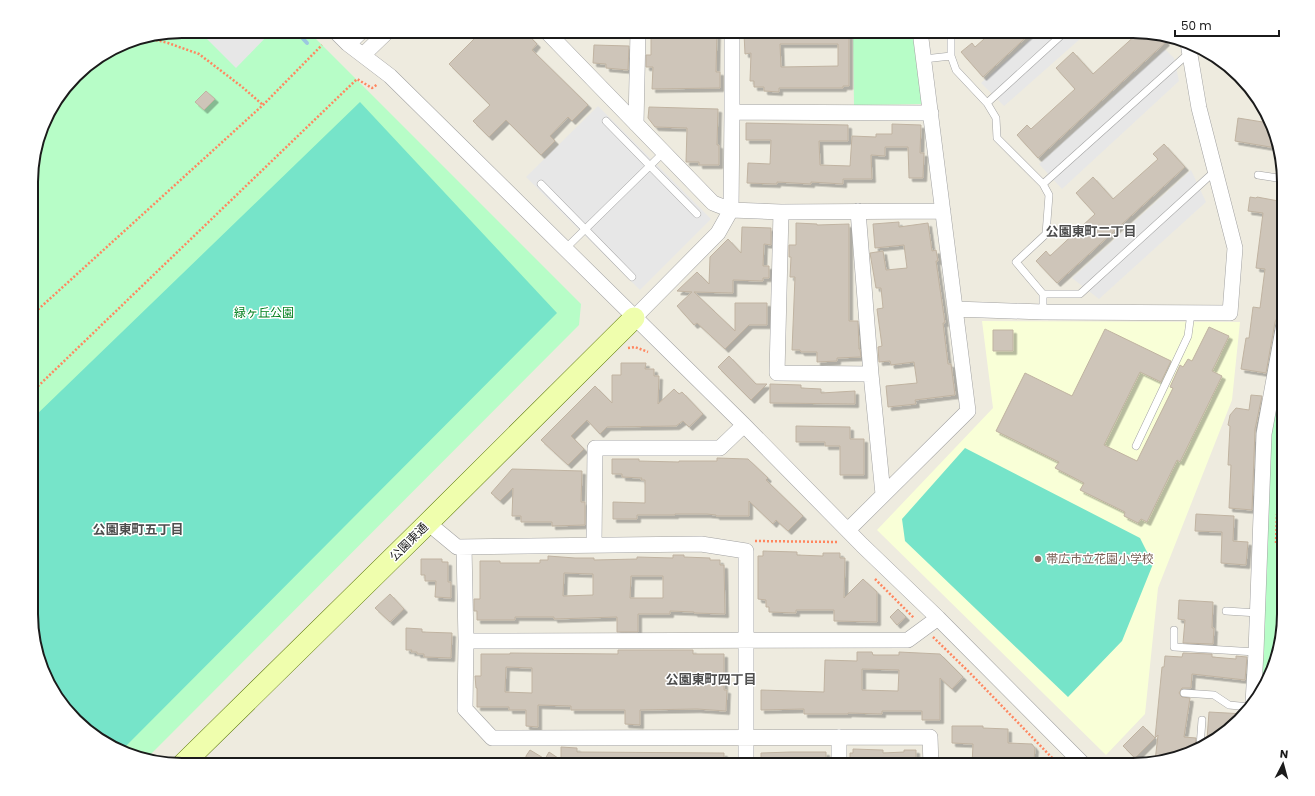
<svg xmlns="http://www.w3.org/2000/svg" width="1315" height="796" font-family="Poppins,'Noto Sans JP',sans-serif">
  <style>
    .education { fill: #f9ffd7 }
    .park { fill: #b7fdc7 }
    .pitch { fill: #76e4c9 }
    .parking { fill: #e7e7e7 }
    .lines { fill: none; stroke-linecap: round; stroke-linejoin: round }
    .stream { stroke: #9cc7e0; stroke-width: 4 }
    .building { fill: #cec5b9; stroke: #c0b3a1; fill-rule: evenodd; filter: url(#shadow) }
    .lane-casing { stroke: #a2a2a2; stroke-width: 8 }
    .street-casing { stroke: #a2a2a2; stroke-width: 16 }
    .secondary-casing { stroke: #577400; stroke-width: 22 }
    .path { stroke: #ff865f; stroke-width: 2.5; stroke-dasharray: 2 2; stroke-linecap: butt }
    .lane { stroke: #fff; stroke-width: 7 }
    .street { stroke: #fff; stroke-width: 15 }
    .secondary { stroke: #effead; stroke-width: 21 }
    .education-dot { fill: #8d6e63; stroke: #fff; stroke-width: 1.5 }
    .labels { text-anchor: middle; stroke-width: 3; stroke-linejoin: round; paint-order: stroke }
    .park-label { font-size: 12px; fill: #03801f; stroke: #fff }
    .street-label { font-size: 12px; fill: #1b1b1b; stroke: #fff }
    .education-label { font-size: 12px; fill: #785e54; stroke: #fff; text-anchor: start }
    .neighbourhood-label { font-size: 13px; font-weight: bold; fill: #4e4e4e; stroke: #fff }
    .rim { fill: none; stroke: #1b1b1b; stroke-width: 2 }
  </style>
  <defs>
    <filter id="shadow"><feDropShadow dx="3.5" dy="3.5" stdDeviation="0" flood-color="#0004"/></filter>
  </defs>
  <rect width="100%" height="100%" fill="#eeebdf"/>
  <path class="education" d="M982,321L1240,322L1232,400L1158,588L1145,714L1106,755L877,530L993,408Z"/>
  <path class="park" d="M182,31H308L581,304L579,325L145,760L106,745L56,698L32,633V163L47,115L82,69L124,42Z
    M853,31H913L924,104L854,105Z
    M1284,325V624L1264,690L1254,703L1264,434Z"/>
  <path class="pitch" d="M360,102L557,313L121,751L106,745L56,698L32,633V419Z
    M965,448L1140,538L1153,564L1122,641L1068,697L905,541L902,519Z"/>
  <path class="parking" d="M199,31H272L236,68Z
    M1039,31H1089L1004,106L981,83Z
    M1165,49L1174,58L1179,81L1062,189L1039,164Z
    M598,106L711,219L640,290L526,177Z
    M1191,170L1206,202L1099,299L1072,278Z"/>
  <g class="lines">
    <path class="stream" d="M296,31L307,43"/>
  </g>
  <path class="building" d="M482,31H524L537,44L532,50L588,105L572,121L568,117L550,136L555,141L541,155L506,120L489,137L473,121L490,105L449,64Z
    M651,31H663V35L688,36V31H717L716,72H720V88L652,89L653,67H646V55H651Z
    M774,31H849V86H843V88H779V92L764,91V87H754V81H750L751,53L745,54L744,34L774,33ZM780,44H838V66L781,67Z
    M993,31H1033L983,77L961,52L972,43L975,47Z
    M1139,32L1159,34L1166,42L1038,158L1017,135L1027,125L1031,129L1075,89L1056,68L1073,52L1093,74Z
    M594,45L629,46L628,70L606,68V64L593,63Z
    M206,91L215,99L204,110L195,102Z
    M649,107L718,109L717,145H719V165H699V162H686L687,128L655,127L648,118Z
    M1238,118L1269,123L1276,148L1235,141Z
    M746,123L848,125V141H819L820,165L850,166L852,136L876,137V134H892V124L921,125L920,153H924L923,178H909L908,147H885V156L871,155L872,179H843V184L811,182V184L777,182V184L747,183L748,163L770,164L771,140H746Z
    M1164,144L1185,167L1057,283L1036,261L1046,251L1050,256L1095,214L1076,193L1093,177L1113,199L1158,159L1153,154Z
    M1250,197L1256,198L1257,197L1284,202V264L1277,318L1275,322L1266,373L1241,369L1246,338H1249L1253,307L1260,308L1265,269L1256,268L1263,213L1248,211Z
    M899,222V227L928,223L932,251L936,250L938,261H936L945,323H943L948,364H951L955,395L915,400L916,404L888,407L886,386L917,383L914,362L891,365L890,361L879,362L878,347L882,346L877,309L883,308L881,288H876L870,253L883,251L886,270L907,268L904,245L875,248L873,224Z
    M796,223L817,224V225L849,224V321H858L859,349H860L861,357L837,358V361L817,362V352H801L800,350H792L795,277H790L791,257H789V245H796Z
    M742,227L771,228V245L764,244L763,266H769V278H763V281L733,280V293L694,292L735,331V303H767V325H749L725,349L697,323L694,325L677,306L692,292L677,291L697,272L709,284L710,257L728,239L741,253Z
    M1209,327L1229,336L1212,371L1222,376L1180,462L1177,460L1147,522L1141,519L1138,523L1124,516L1125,512L1080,490L1084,483L1055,468L1059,462L996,431L1025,373L1072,396L1105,329L1171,361L1161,382L1140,372L1104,445L1137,461L1173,388L1170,387L1180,365L1183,367L1188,359L1192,361Z
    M993,330H1013V351H993Z
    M729,356L756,384H767L751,400L718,367Z
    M621,363H646L645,369H654V376H659L658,404L674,389L679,394L682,392L703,414L689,427L683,421L676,426L607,427L600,434L587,420L571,436L584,449L568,465L541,440L595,386L612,403V375H621Z
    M770,384L801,385V388L821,389V393L855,391V404L770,403Z
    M1251,395L1262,396L1255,429L1252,510L1229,508L1231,465H1228L1230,426L1228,425L1230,415L1236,408L1249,410Z
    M796,426L850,427V439H864V475H840V446H825V442H796Z
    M717,458L748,459L768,478L766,480L803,516L788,531L776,520L773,524L749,501V516H716V515L707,514H675V515H637V519H613V502L645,503V480H641L642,478L622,477V474H612V459H639V461L679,462V461H717Z
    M512,469L582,471L581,502H585V525L552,526V522H521V516H512L513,488L500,501L491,493Z
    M1196,514L1234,516L1233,541L1248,542L1246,565L1221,563L1222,532L1195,531Z
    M763,551L797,552V555L823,556V553H840V558H845L844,598L863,579L877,592V622L834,621V610H796V613L769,612V607H766V600L758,599V556H763Z
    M673,555H684V557L710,558V560H720V565H724L725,614L694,613V612L670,611V614H638V632H617V617L554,619V617H515V620H477V611H474V599H480V561H500V563H540V560H548V556L575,558H594V560L637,559V557L673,558ZM564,573L593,574V595L563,596ZM631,576H663V598H630Z
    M421,559H442V562H448V582H451V598L435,597L436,581H425V575H421Z
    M390,594L404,609L390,622L375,608Z
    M1179,600L1213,602L1212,628H1214L1213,644L1183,643L1185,620L1178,619Z
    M898,609L906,617L897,625L890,617Z
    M406,628L422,629V632L452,633L451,658L424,657V654H417V652H411L412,650H406Z
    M618,650H693V654H724V690H727L726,711L697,709L640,710V725L625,724V710H571V706L538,705V727L526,726V710H509V707H477V688H476L475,676H481V654H510V653L618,654ZM506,667L532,668V693L505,692Z
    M857,652H872L873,655H899V652L940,654L963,677L952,689L940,678V720H922V711H882V714L848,713V714H804V709L761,710V690L824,692L825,660L857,661ZM862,669L899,670L898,691L862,690Z
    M1183,653L1212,654V657L1236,659V656L1247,657L1245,680L1192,674L1191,688H1182L1179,693L1182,697L1190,698L1184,737L1196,738L1195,749L1155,761L1158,735L1155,738L1162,667H1164L1165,656L1182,657Z
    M1209,712L1245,714L1240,721L1209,745L1205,746L1206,739H1207Z
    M952,726H983V728L1008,729V743L1032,744L1035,748L1034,761L1004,759V765H972L973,744L952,743Z
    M1143,726L1155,738L1135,758L1123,746Z
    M561,747L577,748V752L724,753V765H526V756L530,750L545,759L549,752L561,760Z
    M853,749L883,750V753L904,752V750H916V763H914V765H850V753H853Z
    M791,752H826V765H761V753Z"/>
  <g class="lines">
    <defs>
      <path id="lane" d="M253,31L256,34
        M951,31V56L956,70L987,103L996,118L997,138L1043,184L1049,195L1046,234L1016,262L1043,294V312
        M924,59L951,56
        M987,103L1066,31
        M606,121L697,214
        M1258,175L1284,179
        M541,184L632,277
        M1043,184L1189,53
        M565,249L664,152
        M1043,294H1080L1215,171
        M1136,446L1188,336L1191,313
        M1226,611L1258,613
        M1174,630V647L1256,652
        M1184,693L1214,695L1229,705L1250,707
        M1200,747L1202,720"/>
      <path id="street" d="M335,31L348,44L390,76L744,425L862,545L938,618L1084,765
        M546,31L713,203L731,210L781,212L943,211
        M348,44L362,31
        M363,55L388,31
        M732,112L931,113
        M636,124L638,31
        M858,211L871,374L883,494
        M781,212L777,373L871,374
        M955,309L1043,312L1230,313L1235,248L1199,108L1188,43
        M634,318L718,233L731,210L732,112V31
        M428,523L457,547L701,544L746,551V765
        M848,530L968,411L920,31
        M594,545L595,448H720L744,425
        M464,547L466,641L465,709L492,738L930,737L931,765
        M466,641L908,640L938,618
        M1253,703L1256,652L1264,434L1284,324
        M839,765V737"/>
      <path id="secondary" d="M182,765L428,523L634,318"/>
    </defs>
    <use href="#lane" class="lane-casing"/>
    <use href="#street" class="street-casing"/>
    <use href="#secondary" class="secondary-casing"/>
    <path class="path" d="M401,37L407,31
      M148,38L168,43L199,54L241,86L263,105
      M32,315L263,105L322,45
      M628,348L635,347L648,352
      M32,392L357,79L372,88L378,84
      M1278,466L1284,484
      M1278,468L1284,449
      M755,541L838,542
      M1276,543L1277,514
      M875,579L914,618
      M933,637L969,672L1059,765"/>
    <use href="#lane" class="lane"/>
    <use href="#street" class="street"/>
    <use href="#secondary" class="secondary"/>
  </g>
  <circle class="education-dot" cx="1038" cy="559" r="4"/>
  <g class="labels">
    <g class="park-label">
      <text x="264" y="317">緑ヶ丘公園</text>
    </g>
    <g class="street-label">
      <text transform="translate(409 542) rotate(-45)" y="4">公園東通</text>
    </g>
    <g class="education-label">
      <text x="1046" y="563">帯広市立花園小学校</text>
    </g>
    <g class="neighbourhood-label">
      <text x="1091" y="236">公園東町二丁目</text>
      <text x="138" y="534">公園東町五丁目</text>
      <text x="711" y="684">公園東町四丁目</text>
    </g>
  </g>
  <path d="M0 0H1315V796H0ZM182 38H1133A144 144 0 0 1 1277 182V614A144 144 0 0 1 1133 758H182A144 144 0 0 1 38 614V182A144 144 0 0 1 182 38Z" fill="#fff" fill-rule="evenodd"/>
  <path class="rim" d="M182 38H1133A144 144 0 0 1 1277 182V614A144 144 0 0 1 1133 758H182A144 144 0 0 1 38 614V182A144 144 0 0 1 182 38Z"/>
  <g transform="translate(1283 764) rotate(6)" stroke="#ffffff" stroke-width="3" paint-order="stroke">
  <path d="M0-3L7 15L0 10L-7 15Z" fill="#1b1b1b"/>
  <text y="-6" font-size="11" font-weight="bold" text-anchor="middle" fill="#1b1b1b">N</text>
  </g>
  <path d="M1175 30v6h104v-6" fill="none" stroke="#1b1b1b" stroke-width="2"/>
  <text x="1181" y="30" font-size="12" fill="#1b1b1b" stroke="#ffffff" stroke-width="3" paint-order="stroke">50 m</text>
</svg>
